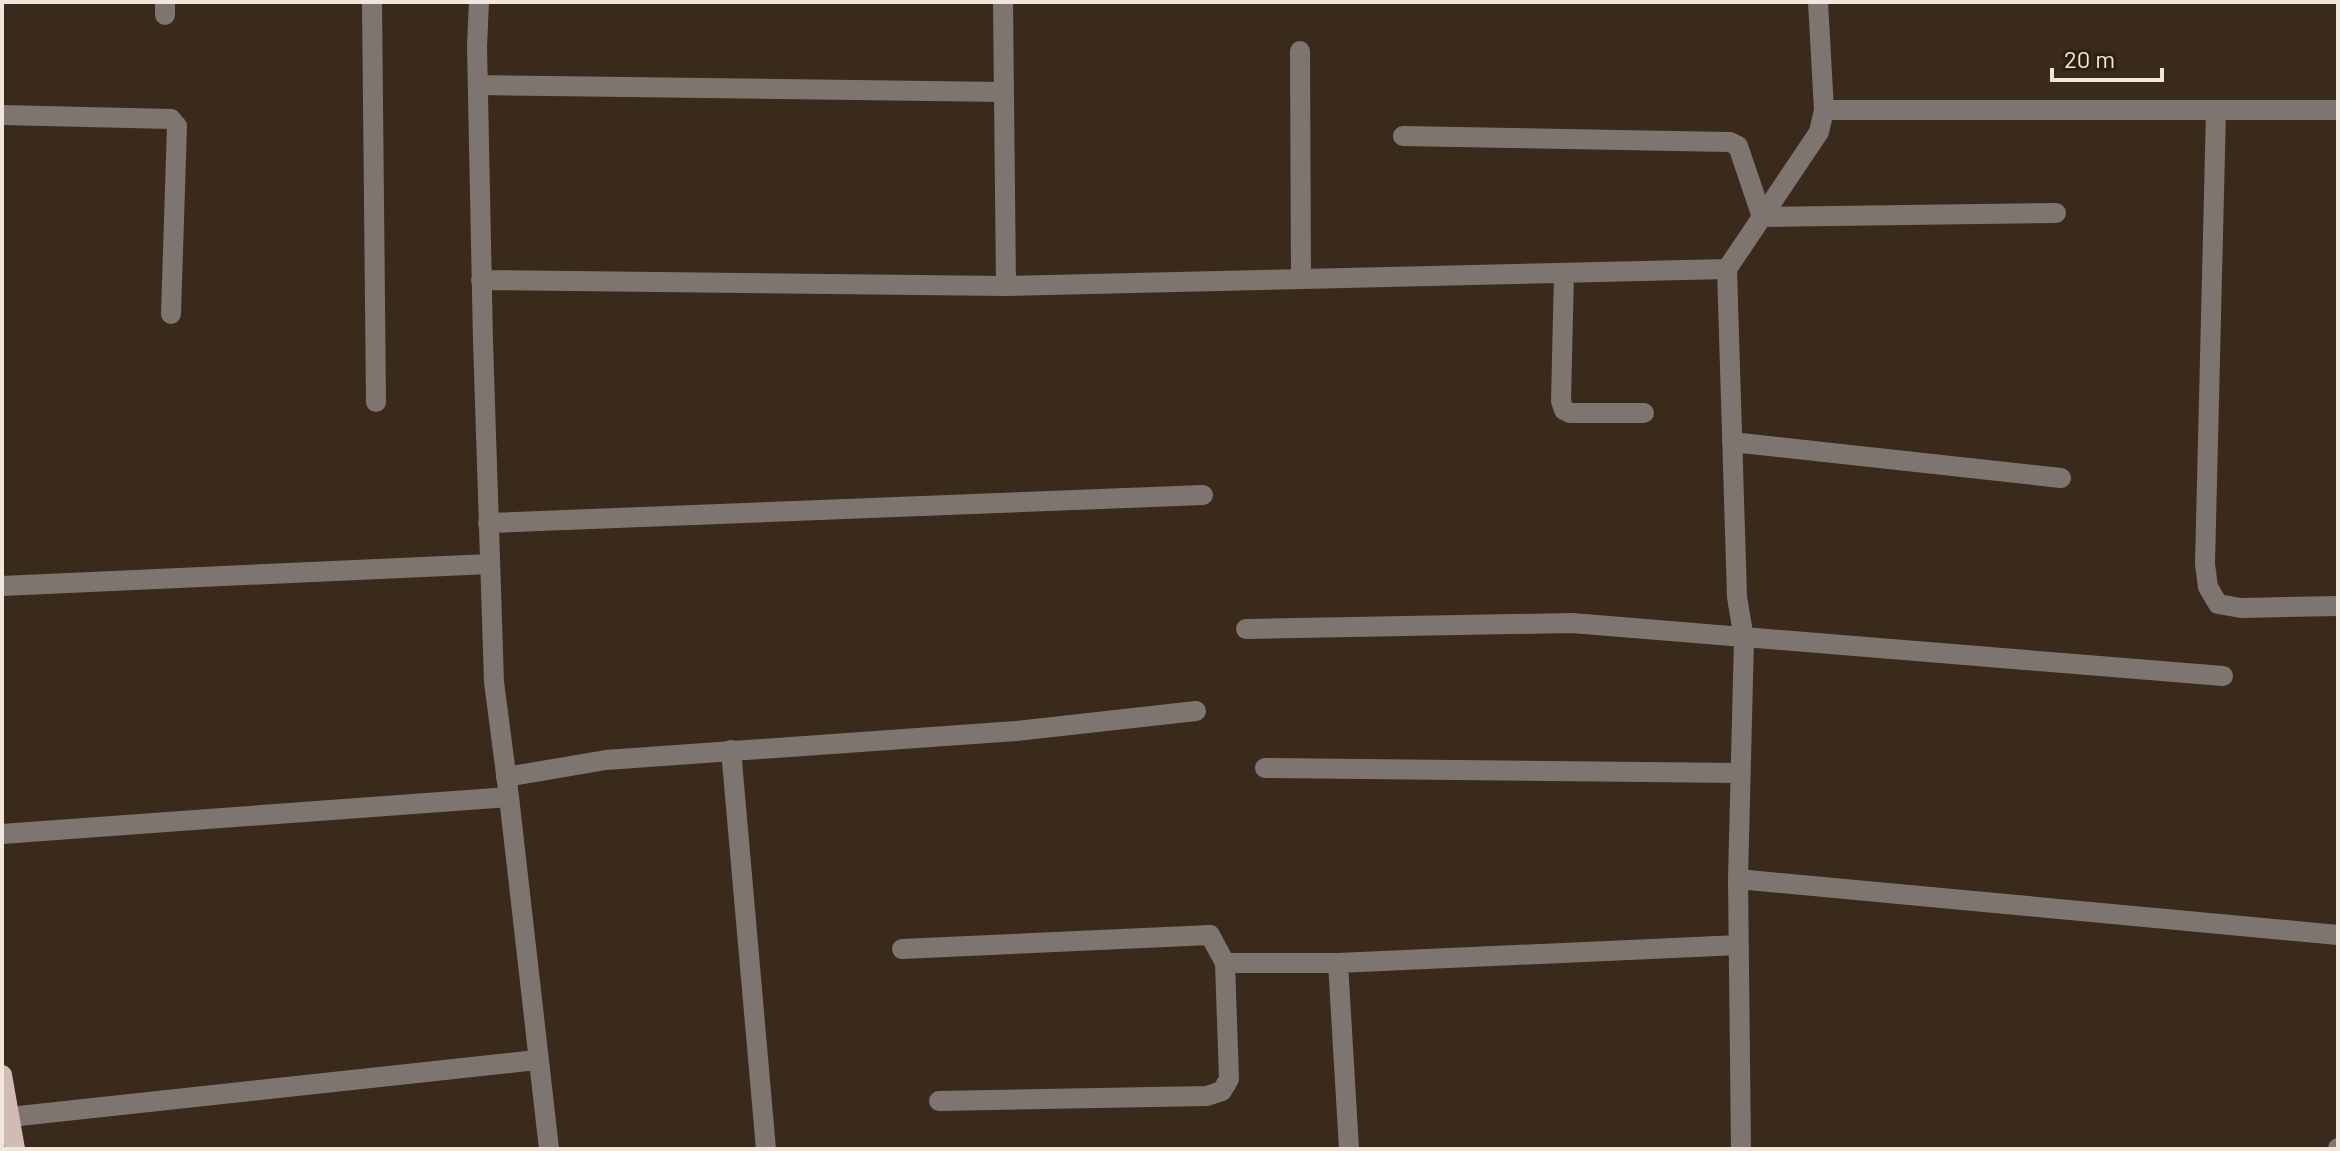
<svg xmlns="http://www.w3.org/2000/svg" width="2340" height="1151" font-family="Barlow,sans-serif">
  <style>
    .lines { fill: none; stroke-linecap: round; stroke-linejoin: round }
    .minor { stroke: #7f7570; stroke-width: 20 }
    .major { stroke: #d1bcb1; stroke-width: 20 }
  </style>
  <rect width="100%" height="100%" fill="#392a1b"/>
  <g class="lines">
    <path class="minor" d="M372,2L376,402
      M1003,2L1006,286L1727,269L1762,217L2056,213
      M165,15V2
      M1300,51L1301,279
      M478,85L1003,92
      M1824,110H2338
      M2216,111L2205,564L2208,587L2218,604L2241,608L2338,606
      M2,115L171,119L177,126L171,314
      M1403,136L1730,142L1738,146L1762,217
      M1762,217L1819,132L1824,110L1818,2
      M1727,269L1737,597L1744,639L1738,879L1741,1149
      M1564,273L1561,401L1564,410L1570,413H1644
      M481,280L1006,286
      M1732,442L2061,478
      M488,523L1203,495
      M2,586L489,564
      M1246,629L1572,623L2223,676
      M731,750L766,1149
      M1265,768L1740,773
      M506,777L606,760L1016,731L1196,711
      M509,797L549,1149
      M2,834L509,797L494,682L483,341L477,46L479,2
      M1738,879L2338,935
      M902,949L1210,935L1225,963H1338L1739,945
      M1338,963L1349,1149
      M939,1101L1207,1096L1222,1091L1229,1079L1225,963
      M10,1117L537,1060
      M2338,1149V1148"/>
    <path class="major" d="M2,1075L15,1149"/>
  </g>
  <rect width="2340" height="1151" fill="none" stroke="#f0e6dc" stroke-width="8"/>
  <path d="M2052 68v12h110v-12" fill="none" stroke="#f0e6dc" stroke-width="4"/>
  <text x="2064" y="68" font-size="24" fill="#f0e6dc" stroke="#2e2011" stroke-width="6" paint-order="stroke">20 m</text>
</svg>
